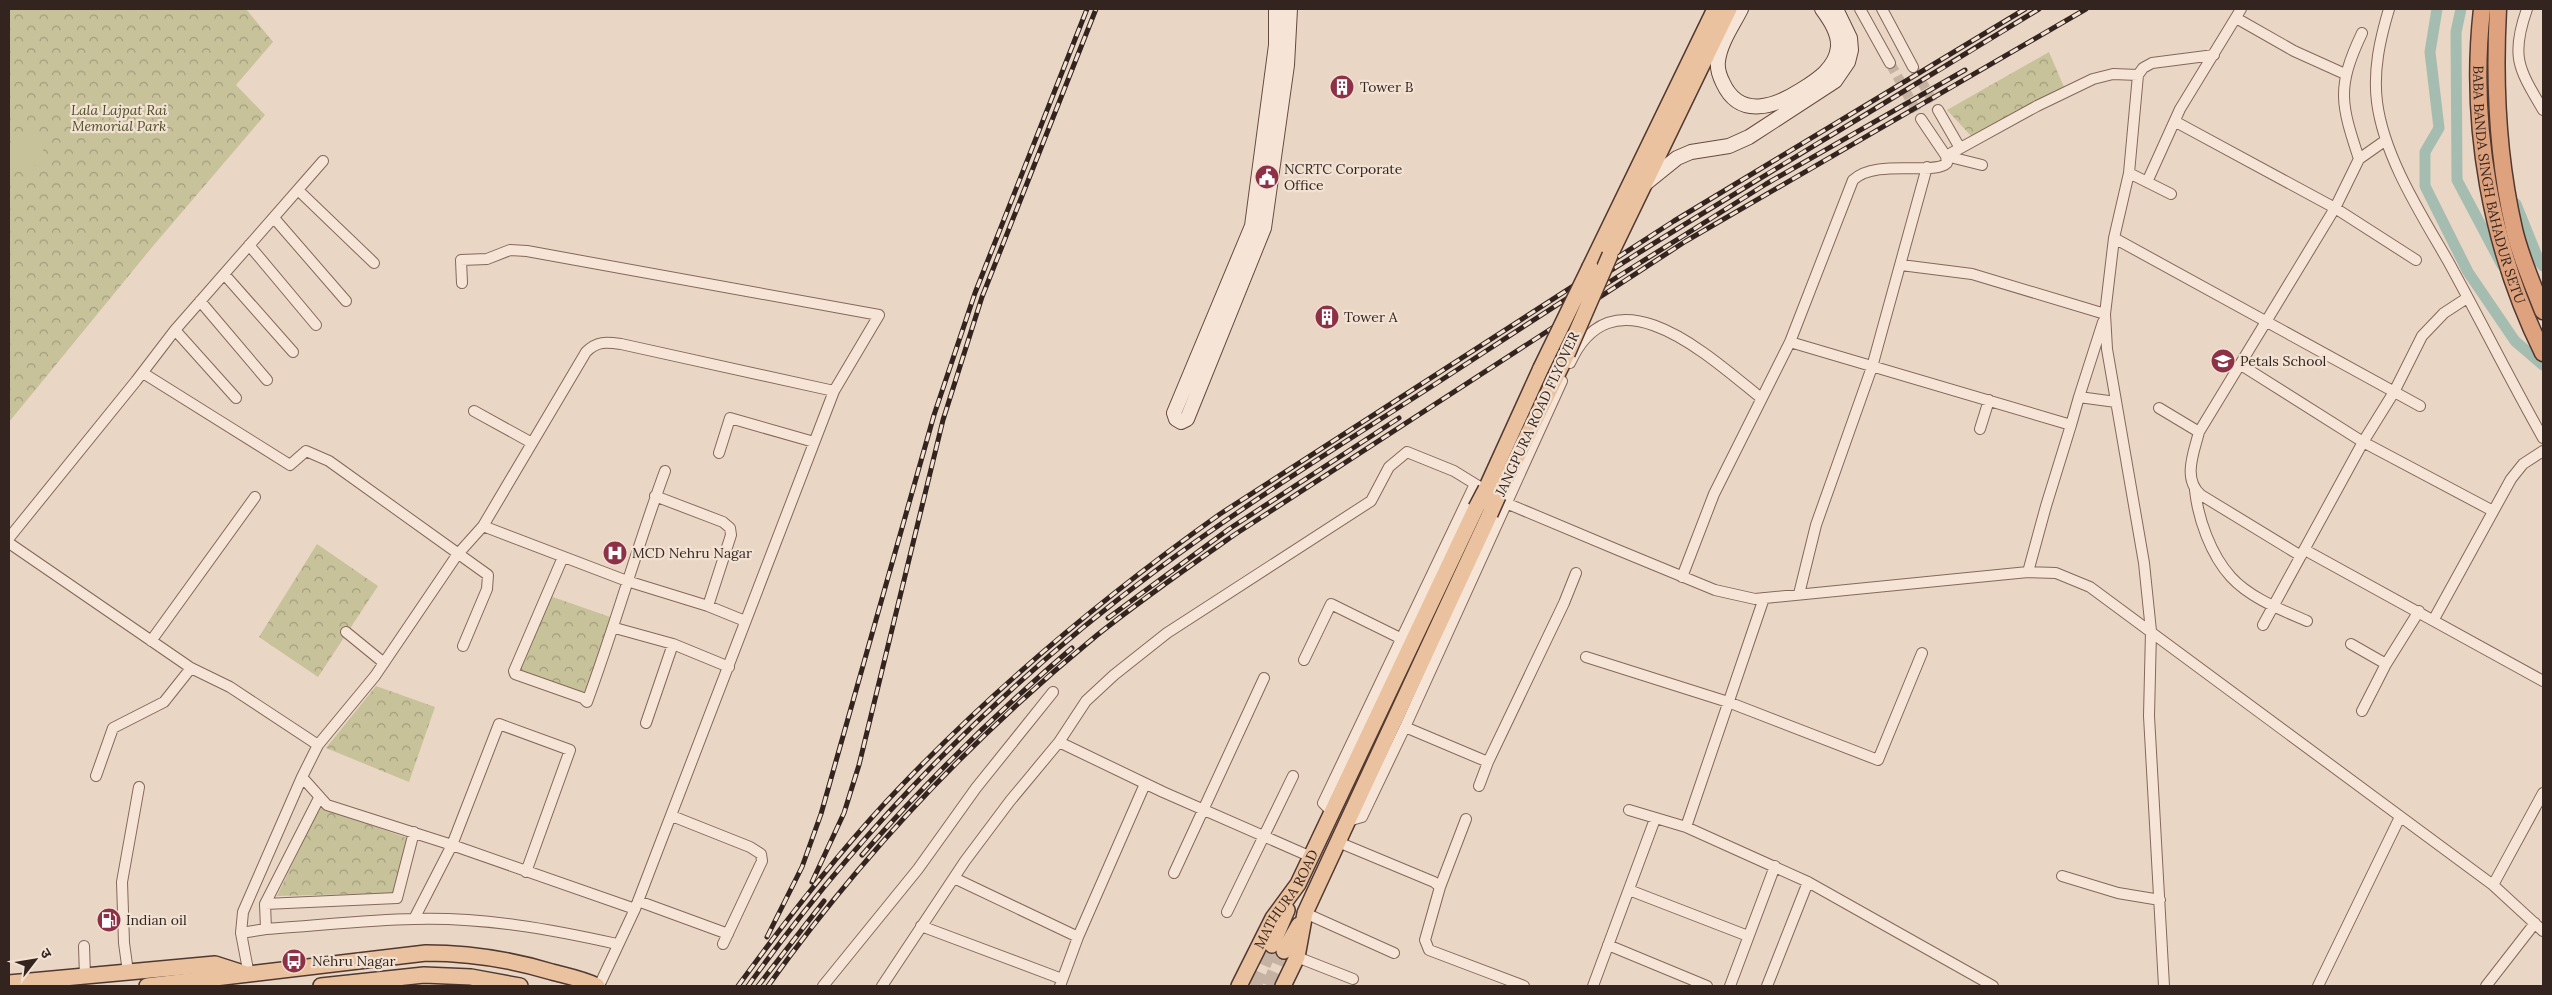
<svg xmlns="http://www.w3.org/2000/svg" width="2552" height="995" font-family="Lora,'Noto Sans Devanagari',serif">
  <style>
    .park { fill: url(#park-crowns) }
    .garden { fill: #c7c299 }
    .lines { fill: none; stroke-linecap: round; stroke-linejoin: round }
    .canal { stroke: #a5bdb1; stroke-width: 11 }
    .minor-tunnel { stroke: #c6b2a3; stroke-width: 10; stroke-dasharray: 10 5; stroke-linecap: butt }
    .primary-tunnel { stroke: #c6b2a3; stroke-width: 15; stroke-dasharray: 15 8; stroke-linecap: butt }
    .minor-casing { stroke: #83685c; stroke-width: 12 }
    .secondary-casing { stroke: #654a3f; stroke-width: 16 }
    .primary-casing { stroke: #513830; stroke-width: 18 }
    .trunk-casing { stroke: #513830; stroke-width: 19 }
    .minor { stroke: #f6e5d6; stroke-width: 10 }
    .secondary { stroke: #f6e5d6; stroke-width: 14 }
    .primary { stroke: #eac29f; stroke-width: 15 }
    .trunk { stroke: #dea37e; stroke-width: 16 }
    .rail-casing { stroke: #34241f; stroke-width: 5 }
    .rail { stroke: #f2e2d3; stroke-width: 3; stroke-dasharray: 9; stroke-linecap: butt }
    .primary-bridge-casing { stroke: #513830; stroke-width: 18; stroke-linecap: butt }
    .primary-bridge { stroke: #eac29f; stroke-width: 15 }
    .labels { text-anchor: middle; stroke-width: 4.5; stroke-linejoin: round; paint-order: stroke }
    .poi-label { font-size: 14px; fill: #34241f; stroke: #f2e2d3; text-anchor: start }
    .park-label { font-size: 14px; font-style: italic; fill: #4e4f27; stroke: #f2e2d3 }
    .street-label { font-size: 14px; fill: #34241f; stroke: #f2e2d3 }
  </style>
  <defs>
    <pattern id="park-crowns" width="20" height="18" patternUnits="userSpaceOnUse" patternTransform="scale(1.25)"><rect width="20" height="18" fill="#c7c299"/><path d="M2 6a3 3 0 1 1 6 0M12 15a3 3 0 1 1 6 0" fill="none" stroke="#a29d7c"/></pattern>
  </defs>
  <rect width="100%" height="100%" fill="#ead6c4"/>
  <path class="park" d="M9,9H246L273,42L236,85L265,115L153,246L9,422Z
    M2049,52L2064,87L1972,137L1947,110Z
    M317,544L378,586L318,677L259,637Z
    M550,596L613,618L589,698L518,673Z
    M376,686L435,707L409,782L326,748Z
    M320,807L407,838L393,893L277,896Z"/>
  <path class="garden" d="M39,135L46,161L9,175V145Z"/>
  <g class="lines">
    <path class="canal" d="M2437,9L2430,52L2439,128L2425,152V186L2468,272L2515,341L2543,365
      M2461,9L2456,32L2457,180L2502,265
      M2486,65L2485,74L2492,101
      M2516,204L2539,261L2543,266"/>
    <path class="minor-tunnel" d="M1890,63L1921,119
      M1913,67L1938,110"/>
    <path class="primary-tunnel" d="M1254,986L1272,945
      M1269,986L1284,951"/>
    <defs>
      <path id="minor" d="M1860,9L1890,63
        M1882,9L1913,67
        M2389,9C2380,39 2373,70 2377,102C2384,157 2421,214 2448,261C2480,319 2510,380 2543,438
        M2527,9C2510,57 2519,69 2543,110
        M2236,18L2294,51L2345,74
        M1938,110L1960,148
        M1921,119L1946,156L2037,106L2093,79L2113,74L2138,75
        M2176,122L2335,208L2416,260
        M2359,159C2341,104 2336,88 2362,33
        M2129,173L2171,194
        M2147,182L2180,109L2241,9
        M298,190L374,263
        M274,218L346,301
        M2114,238L2420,406
        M249,245L316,325
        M1901,265L1972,274L2105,314
        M224,274L293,352
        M462,283L461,260L487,259L510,250L527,251L879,315L834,391L635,909
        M200,301L267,380
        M175,330L236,398
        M1790,342L2071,425L2079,397L2116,402
        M1570,363C1614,266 1711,358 1761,398
        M2241,365L2363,442L2493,511
        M143,373L290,465L306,451L329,461L488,575L487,589L463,646
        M2079,397L2103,322
        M2159,408L2199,432
        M474,411L532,443
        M1980,429L1989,400
        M719,453L730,418L814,442
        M2195,490C2198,519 2211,555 2231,577C2250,598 2282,610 2307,621
        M655,496L723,522L730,528L731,535L708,606
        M483,526L627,581L708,606L745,621
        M9,538L136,381L175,330L323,161
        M9,543L191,668L230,687L318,745
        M2305,550L2543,681
        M2301,556L2201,495C2182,479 2194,452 2199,432L2335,208L2359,159L2386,140
        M563,557L514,671L515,674L583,698L587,702C615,626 637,547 665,471
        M2028,572L2046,506L2071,425
        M1682,577L1714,494L1790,342L1853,180C1876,158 1934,176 1947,163L1946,156L1982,165
        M1799,594L1816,525L1872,367L1927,167
        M2434,619L2511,479L2523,464L2543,451
        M2263,625L2363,442L2394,392L2422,336L2444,313L2467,298
        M615,628L673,644L729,667
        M346,632L384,663
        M151,641L255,497
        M2351,644L2386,664
        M1586,657L1728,702L1878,760L1922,653
        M1304,660L1331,604L1400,638
        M2362,711L2386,664L2419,611
        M646,723L673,644
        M1405,727L1488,762L1564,603L1576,573
        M1059,742L1163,792L1309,856
        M96,776L113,728L164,702L191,668
        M302,777L327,805L452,845L499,724L570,750L526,872
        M1479,786L1488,762
        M1629,810L1686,827L1808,882L1993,986
        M1331,811L1323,803L1475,484
        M672,816L750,847L761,854L762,861L723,944
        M1348,821L1362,817L1405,727L1562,381
        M1686,827L1764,598
        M1338,842L1434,882L1440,887L1425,940L1429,950L1524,986
        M1174,873L1264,678
        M2062,876L2118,893L2160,900
        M954,878L1078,937
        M2493,885L2543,793
        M1440,887L1466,819
        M1629,890L1748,936
        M638,901L728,934
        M265,904L397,898L414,832
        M1227,912L1293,776
        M1305,913L1394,953
        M414,919L452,845L635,909L599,986
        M921,926L1062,979
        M266,929L265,904L319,798
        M241,933L266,929C315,926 365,920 414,919C483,917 550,929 617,944
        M1608,945L1707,986
        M84,946L85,976
        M1297,957L1353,979
        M128,972L124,943L122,882L139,787
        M249,975L241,933L243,912L302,777L318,745L375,676L457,555L483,526L586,352C597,341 606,342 621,344L834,391
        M823,986L918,869L976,788L1053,692
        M882,986L965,861L1010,801L1059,742L1086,701L1114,675L1167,633L1371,501L1389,467L1407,452L1454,471L1506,503L1618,550L1715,590L1755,599L2028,572L2056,573L2090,587L2493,885L2543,931
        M1060,986L1078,937L1145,784
        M1593,986L1655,819
        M1730,986L1775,866
        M1767,986L1808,882
        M2164,986L2149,716L2151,631L2144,563L2107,349L2105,314L2114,238L2129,173L2138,75L2143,68L2152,63L2214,55
        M2318,986L2400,817
        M2486,986L2535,923"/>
      <path id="secondary" d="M1276,9V45L1252,226L1174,413L1176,419L1181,422L1187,419L1264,228L1287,65L1290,9
        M1741,9C1733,25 1720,43 1718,61C1717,68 1720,77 1723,83C1740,120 1776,106 1801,90C1817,80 1836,68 1838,47C1839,33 1830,20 1822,9
        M1646,183L1677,158L1691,152L1729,146L1749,137L1835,81L1848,62L1851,50L1850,38L1836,9"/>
      <g id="primary">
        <path d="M1610,255L1729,9"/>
        <path d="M1590,267L1715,9"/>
        <path d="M1486,489L1541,368"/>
        <path d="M1498,496L1567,354"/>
        <path d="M1272,945L1287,910"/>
        <path d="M1284,951L1299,925"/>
        <path d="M9,983L215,964L243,973"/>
        <path d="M147,986L426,953C471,953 509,959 552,972C567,976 583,979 597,986"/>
        <path d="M321,986L424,975L471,977L520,986"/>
        <path id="s1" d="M1239,986L1273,918L1298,884L1476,508"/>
        <path d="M1283,986L1297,957L1305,913L1490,514"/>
      </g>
      <g id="trunk">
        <path id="s2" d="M2482,9C2469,125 2491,248 2543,353"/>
        <path d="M2498,9C2494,83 2497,156 2514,229C2520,256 2533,285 2543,311"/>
      </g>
    </defs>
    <use href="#minor" class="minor-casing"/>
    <use href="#secondary" class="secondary-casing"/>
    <use href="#primary" class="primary-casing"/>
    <use href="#trunk" class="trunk-casing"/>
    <use href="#minor" class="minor"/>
    <use href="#secondary" class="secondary"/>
    <use href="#primary" class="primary"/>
    <use href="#trunk" class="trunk"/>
    <defs>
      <path id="rail" d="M1587,296L1766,184L1965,70
        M1108,618L1229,529L1399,418
        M862,855C927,781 997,712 1072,648
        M812,882L844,813L859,765L943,420L982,297L1096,9
        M767,937L802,867L821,814L934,415L975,293L1087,9
        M738,986C789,916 843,846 903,784C1000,683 1106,595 1220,514L1674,221L2025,9
        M748,986C861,829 998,688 1154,572C1246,503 1344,443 1440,381C1520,329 1600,276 1682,226C1800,153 1921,82 2039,9
        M758,986L824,901
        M768,986C861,856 972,738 1096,636C1141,600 1187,568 1234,535L1686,241L2086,9"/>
    </defs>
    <use href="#rail" class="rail-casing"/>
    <use href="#rail" class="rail"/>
    <defs>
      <path id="primary-bridge" d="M1567,354L1610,255
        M1541,368L1590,267
        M1476,508L1486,489
        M1490,514L1498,496"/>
    </defs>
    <use href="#primary-bridge" class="primary-bridge-casing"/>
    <use href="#primary-bridge" class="primary-bridge"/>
  </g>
  <defs>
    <symbol id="building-disc" viewBox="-11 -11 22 22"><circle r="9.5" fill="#8d3146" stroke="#f2e2d3"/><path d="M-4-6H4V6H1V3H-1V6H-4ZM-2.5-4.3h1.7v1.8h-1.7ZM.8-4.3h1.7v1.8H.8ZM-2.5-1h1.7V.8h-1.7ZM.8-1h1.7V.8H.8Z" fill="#fff"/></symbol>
    <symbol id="civic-disc" viewBox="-11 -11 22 22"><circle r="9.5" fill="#8d3146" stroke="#f2e2d3"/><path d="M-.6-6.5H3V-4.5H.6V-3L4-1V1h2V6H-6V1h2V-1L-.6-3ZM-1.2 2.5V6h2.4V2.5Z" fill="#fff"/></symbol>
    <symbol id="school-disc" viewBox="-11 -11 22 22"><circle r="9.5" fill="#8d3146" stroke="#f2e2d3"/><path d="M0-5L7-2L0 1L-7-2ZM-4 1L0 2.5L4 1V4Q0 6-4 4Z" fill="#fff"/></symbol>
    <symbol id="hospital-disc" viewBox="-11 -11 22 22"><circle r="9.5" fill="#8d3146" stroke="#f2e2d3"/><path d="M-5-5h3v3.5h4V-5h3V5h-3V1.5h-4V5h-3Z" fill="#fff"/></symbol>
    <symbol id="fuel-disc" viewBox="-11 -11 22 22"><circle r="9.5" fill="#8d3146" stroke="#f2e2d3"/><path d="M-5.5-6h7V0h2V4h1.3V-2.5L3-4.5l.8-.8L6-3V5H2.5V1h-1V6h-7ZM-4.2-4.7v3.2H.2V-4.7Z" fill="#fff"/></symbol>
    <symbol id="bus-disc" viewBox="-11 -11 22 22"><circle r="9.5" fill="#8d3146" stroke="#f2e2d3"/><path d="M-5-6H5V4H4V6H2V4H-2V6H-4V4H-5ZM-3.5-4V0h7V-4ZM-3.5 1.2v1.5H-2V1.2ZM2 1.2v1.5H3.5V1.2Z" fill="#fff"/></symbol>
  </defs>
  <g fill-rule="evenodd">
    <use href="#building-disc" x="1328" y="73" width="28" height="28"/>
    <use href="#civic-disc" x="1253" y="163" width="28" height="28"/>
    <use href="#building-disc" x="1313" y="303" width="28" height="28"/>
    <use href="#school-disc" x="2209" y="347" width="28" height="28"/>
    <use href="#hospital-disc" x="601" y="539" width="28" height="28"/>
    <use href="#fuel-disc" x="95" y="906" width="28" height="28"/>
    <use href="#bus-disc" x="280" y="947" width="28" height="28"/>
  </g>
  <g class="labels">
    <g class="poi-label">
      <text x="1360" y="92">Tower B</text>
      <text x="1284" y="174">NCRTC Corporate<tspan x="1284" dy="16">Office</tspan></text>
      <text x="1344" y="322">Tower A</text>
      <text x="2240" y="366">Petals School</text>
      <text x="632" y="558">MCD Nehru Nagar</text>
      <text x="126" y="925">Indian oil</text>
      <text x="312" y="966">Nehru Nagar</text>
    </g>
    <g class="park-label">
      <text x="119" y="115">Lala Lajpat Rai<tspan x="119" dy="16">Memorial Park</tspan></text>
    </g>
    <g class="street-label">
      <text dy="5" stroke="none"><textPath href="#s2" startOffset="178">BABA BANDA SINGH BAHADUR SETU</textPath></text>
      <text transform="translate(1537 414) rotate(-65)" y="5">JANGPURA ROAD FLYOVER</text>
      <text dy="5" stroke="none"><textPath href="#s1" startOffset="99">MATHURA ROAD</textPath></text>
    </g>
  </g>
  <rect width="2552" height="995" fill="none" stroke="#34241f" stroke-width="20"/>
  <g transform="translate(35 960) rotate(59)" stroke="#f2e2d3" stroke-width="4" paint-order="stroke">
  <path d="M0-4L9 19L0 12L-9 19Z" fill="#34241f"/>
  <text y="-8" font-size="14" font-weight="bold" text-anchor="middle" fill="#34241f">उ</text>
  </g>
</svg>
